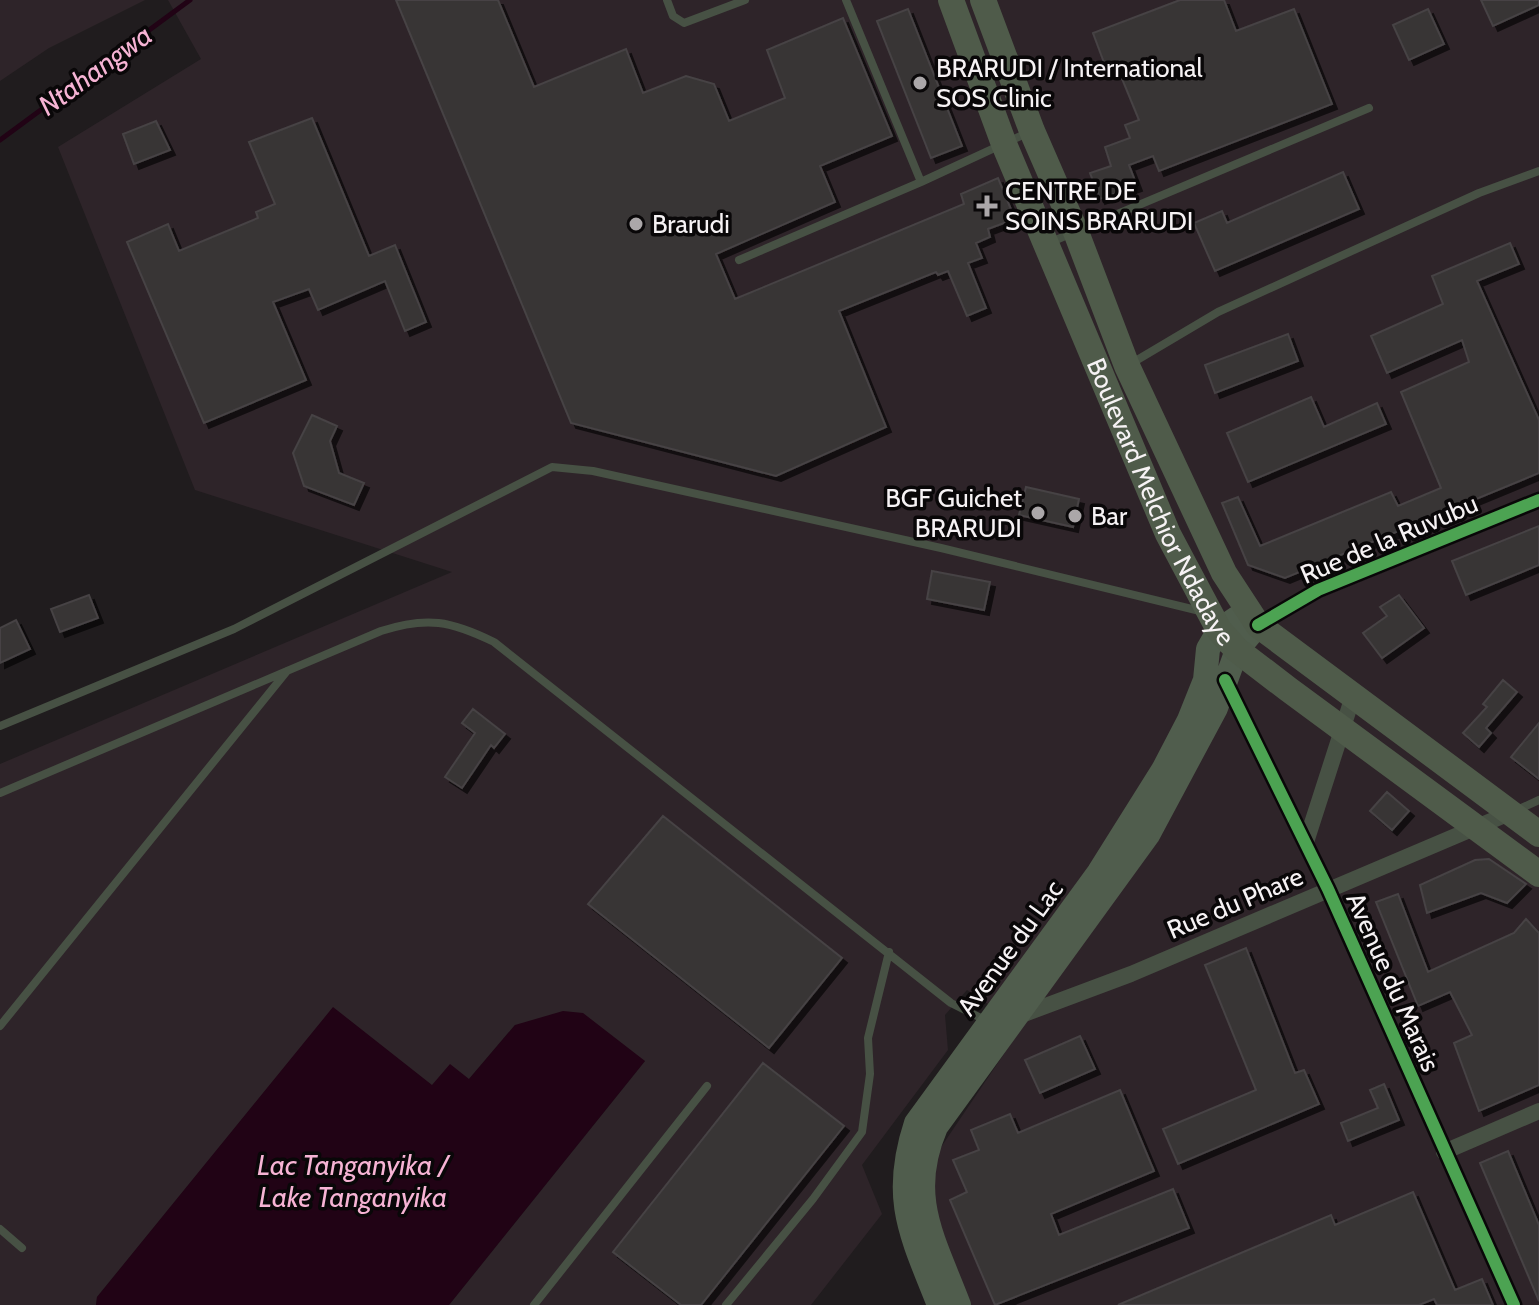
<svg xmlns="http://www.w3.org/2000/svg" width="1539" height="1305" font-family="Cabin,sans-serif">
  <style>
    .built { fill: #2e2429 }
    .water { fill: #210315 }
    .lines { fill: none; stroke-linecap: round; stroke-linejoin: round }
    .stream { stroke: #210315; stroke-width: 5 }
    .building { fill: #383536; stroke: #464344; stroke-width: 2; filter: url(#shadow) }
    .lane { stroke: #475144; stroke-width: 8 }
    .street { stroke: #475144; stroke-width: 16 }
    .secondary { stroke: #505d4d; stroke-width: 24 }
    .primary { stroke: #4f5b4a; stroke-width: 26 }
    .cycleway-casing { stroke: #090708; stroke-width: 17 }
    .cycleway { stroke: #4ca352; stroke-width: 12 }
    .poi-dot { fill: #aba7a9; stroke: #090708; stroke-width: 3 }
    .labels { text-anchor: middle; stroke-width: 7; stroke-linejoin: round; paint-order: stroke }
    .poi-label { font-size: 26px; fill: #f6f2f4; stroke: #090708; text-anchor: start }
    .street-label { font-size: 26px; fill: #f6f2f4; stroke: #090708 }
    .water-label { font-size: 28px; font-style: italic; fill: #f6b3d4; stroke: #090708 }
  </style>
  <defs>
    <filter id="shadow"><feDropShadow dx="5" dy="5" stdDeviation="0" flood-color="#0009"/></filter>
  </defs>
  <rect width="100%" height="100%" fill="#201c1e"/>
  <path class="built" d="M0,0H145L49,48L0,81Z
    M168,0H1539V1305H967L934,1217L933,1159L1022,1027L967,990L945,1015L948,1050L862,1165L882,1214L811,1305H449L645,1061L515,1025L469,1079L432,1086L333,1008L97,1297L96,1305H0V764L452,572L195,490L58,147L201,59Z"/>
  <path class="water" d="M333,1007L432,1085L450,1064L469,1079L515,1025L563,1011L583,1013L645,1061L449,1305H96L97,1297Z"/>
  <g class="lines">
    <path class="stream" d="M0,140L190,0"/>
  </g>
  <path class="building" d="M396,0H498L534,87L626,49L643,93L686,76L714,84L729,121L785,98L767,50L843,18L892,136L820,166L835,202L716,254L735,299L964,204L961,194L998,178L1015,219L988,229L990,237L976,243L982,258L968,263L986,308L967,316L948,271L938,275L936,272L839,311L886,427L776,476L571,423Z
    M1180,0H1224L1236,31L1294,9L1332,104L1159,171L1153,156L1129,165L1137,186L1100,199L1090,173L1111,166L1105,147L1130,138L1125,125L1139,120L1116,64L1106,68L1093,33Z
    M1481,0H1539V5L1493,26Z
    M908,9L962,146L931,158L877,21Z
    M1428,9L1444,44L1409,60L1393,25Z
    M312,118L369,256L395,245L426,322L405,331L385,281L318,310L309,289L273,302L306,380L204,423L127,242L168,224L179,251L258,218L256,212L275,204L249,142Z
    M156,121L170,150L134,164L123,134Z
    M1343,172L1359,209L1215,271L1194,223L1222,211L1227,223Z
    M1510,243L1519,264L1477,281L1539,420V473L1285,578L1248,565L1222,503L1238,497L1260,546L1391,492L1398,506L1441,488L1401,392L1469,362L1462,340L1387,373L1371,336L1443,304L1432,276Z
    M1288,334L1298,361L1215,393L1205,365Z
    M1311,397L1324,427L1377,403L1386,424L1248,482L1227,433Z
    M312,415L337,426L330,441L339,473L364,483L354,505L304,486L293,453Z
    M1026,487L1079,499L1073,527L1019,515Z
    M1539,526V565L1466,595L1452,561Z
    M932,571L990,582L984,610L927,599Z
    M89,595L98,618L60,632L51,609Z
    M1399,595L1424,628L1382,658L1363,633L1387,616L1380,607Z
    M16,620L30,649L0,663V628Z
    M1503,680L1517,692L1486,728L1491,733L1479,747L1463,733L1487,707L1483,704Z
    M473,709L505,734L494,748L491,745L462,788L445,777L475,733L462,723Z
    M1539,723V779L1511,757Z
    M1387,792L1409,811L1392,830L1370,811Z
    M663,816L842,958L769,1048L588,904Z
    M1489,859L1526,884L1507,903L1481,893L1427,913L1420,885L1475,860Z
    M1398,894L1428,972L1514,933L1526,919L1539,933V1085L1479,1111L1454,1043L1472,1035L1450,992L1418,1006L1376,902Z
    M1246,948L1295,1073L1304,1070L1319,1104L1178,1164L1163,1129L1256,1090L1205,965Z
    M1080,1036L1095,1069L1040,1093L1025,1060Z
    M763,1063L844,1126L701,1305H681L613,1252Z
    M1384,1084L1399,1120L1348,1141L1341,1123L1378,1108L1370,1090Z
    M1120,1090L1154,1171L1051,1214L1059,1235L1173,1189L1189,1228L995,1305L950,1200L967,1192L953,1160L979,1150L971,1130L1010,1114L1018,1133Z
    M1508,1151L1539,1225V1301L1480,1163Z
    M1413,1192L1455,1290L1482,1279L1493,1305H1437L1434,1299L1419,1305H1118L1331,1215L1335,1225Z"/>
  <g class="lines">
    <path class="lane" d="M667,0L673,16L684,23L745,0
      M846,0L921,182L1027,133
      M1051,242L1369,108
      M739,260L921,182
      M1132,363L1218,312L1479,193L1539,171
      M0,726L234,629L552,467L593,471L941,548L1200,611
      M0,793L381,631C427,616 451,621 494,642L951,1003L987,1021
      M1517,810L1539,800
      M0,1026L287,671
      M0,1229L22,1248
      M534,1305L707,1086
      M726,1305L813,1199L862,1132L870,1074L868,1038L889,952"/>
    <path class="street" d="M1258,625L1318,590L1539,500
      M1225,680L1328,889L1514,1305
      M1306,842L1354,693
      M1016,1017L1131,974L1512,812
      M1444,1152L1539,1111"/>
    <path class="secondary" d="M939,1305C911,1234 891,1199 916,1123L1099,872L1163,770L1189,720L1205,680L1208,649L1219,630L1247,611
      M959,1305C934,1239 906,1197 936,1127L1148,835L1216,708L1237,650L1258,625"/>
    <g class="primary">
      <path id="s1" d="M951,0L1004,144L1168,534L1219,630L1237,650L1288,689L1539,874"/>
      <path d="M983,0L1032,131L1076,232L1127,366L1224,573L1258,625L1539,834"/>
    </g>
    <defs>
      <path id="cycleway" d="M1258,625L1318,590L1539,500
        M1225,680L1328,889L1514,1305"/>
    </defs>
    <use href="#cycleway" class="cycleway-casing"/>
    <use href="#cycleway" class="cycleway"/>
  </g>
  <g class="poi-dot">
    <circle cx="920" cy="83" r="8"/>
    <path d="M983 194h8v8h8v8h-8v8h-8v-8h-8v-8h8z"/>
    <circle cx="636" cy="224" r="8"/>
    <circle cx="1038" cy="513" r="8"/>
    <circle cx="1075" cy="516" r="8"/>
  </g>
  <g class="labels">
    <g class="poi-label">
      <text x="936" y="77">BRARUDI / International<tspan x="936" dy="30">SOS Clinic</tspan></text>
      <text x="1005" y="200">CENTRE DE<tspan x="1005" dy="30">SOINS BRARUDI</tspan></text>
      <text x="652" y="233">Brarudi</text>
      <text x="1022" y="507" text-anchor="end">BGF Guichet<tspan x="1022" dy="30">BRARUDI</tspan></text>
      <text x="1091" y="525">Bar</text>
    </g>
    <g class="street-label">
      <text dy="9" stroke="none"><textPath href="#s1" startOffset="544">Boulevard Melchior Ndadaye</textPath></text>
      <text transform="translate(1389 539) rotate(-23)" y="9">Rue de la Ruvubu</text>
      <text transform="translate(1235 903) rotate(-23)" y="9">Rue du Phare</text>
      <text transform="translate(1010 948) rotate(-54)" y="9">Avenue du Lac</text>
      <text transform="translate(1393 982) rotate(66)" y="9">Avenue du Marais</text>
    </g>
    <g class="water-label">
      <text transform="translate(95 70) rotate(-36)" y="10">Ntahangwa</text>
      <text x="353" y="1175">Lac Tanganyika /<tspan x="353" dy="32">Lake Tanganyika</tspan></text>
    </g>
  </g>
</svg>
